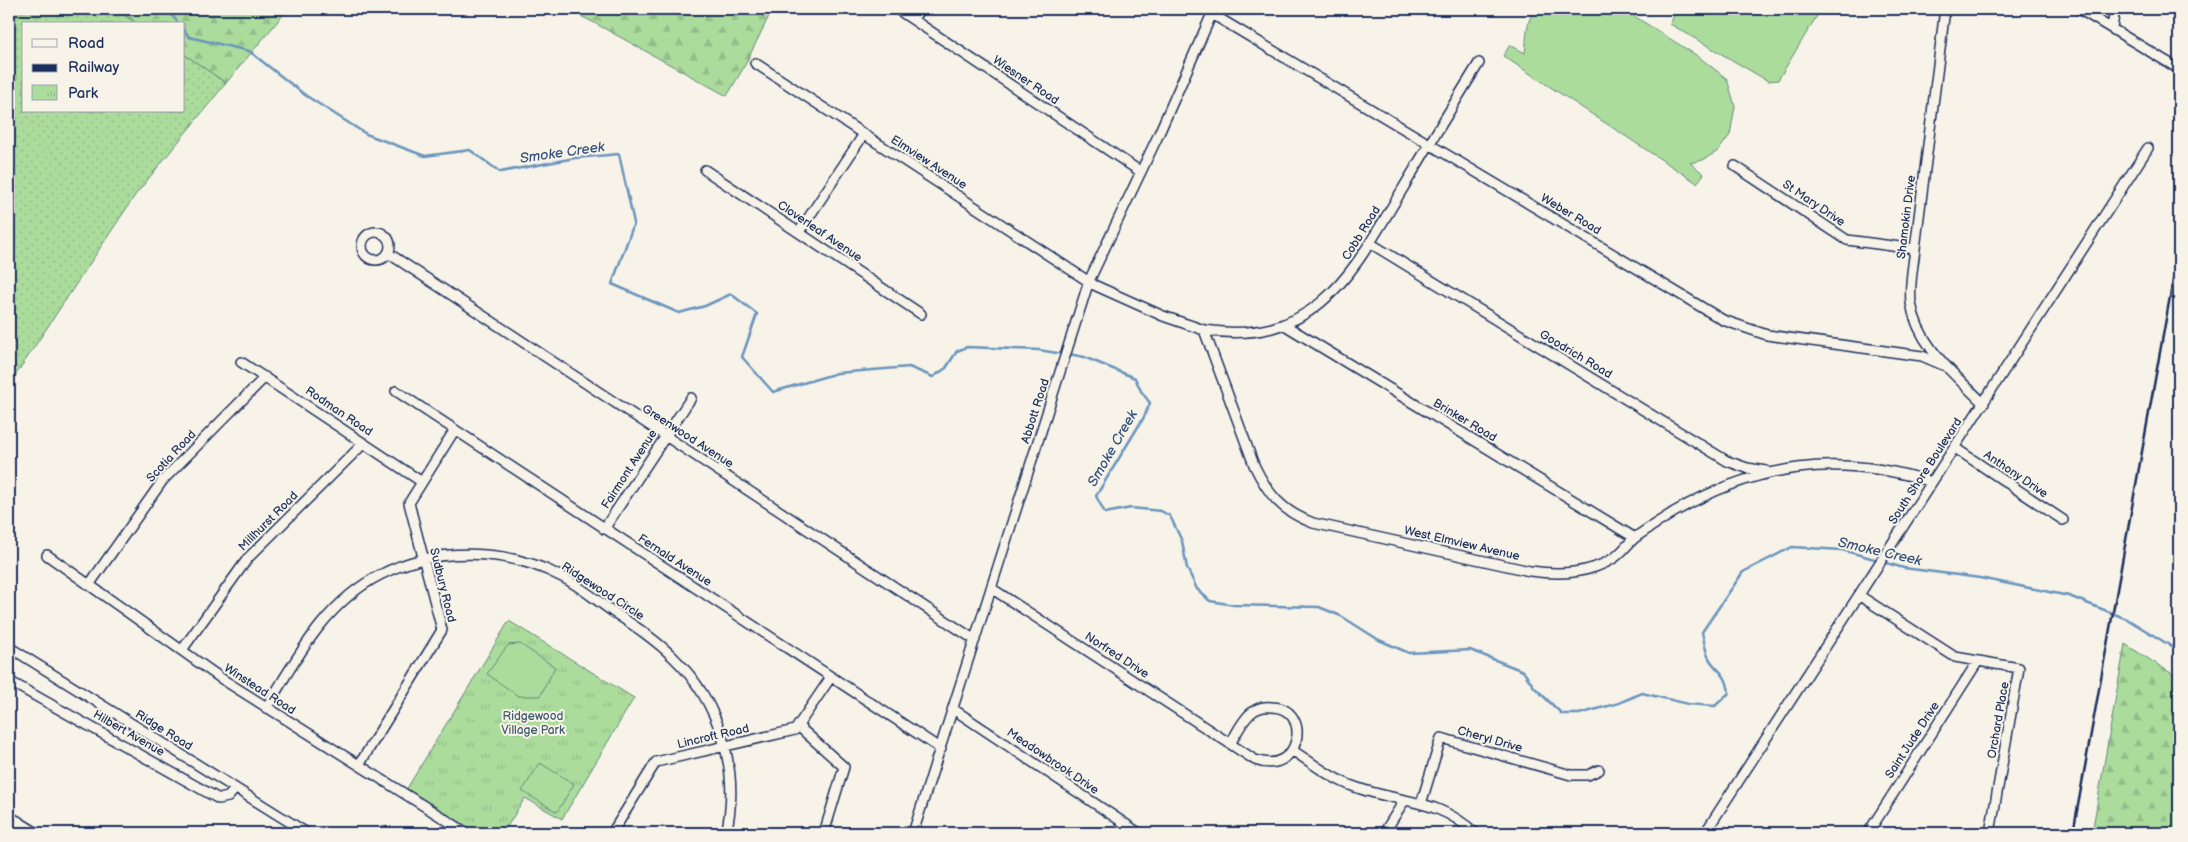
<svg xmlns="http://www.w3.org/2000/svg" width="2188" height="842" font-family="'Balsamiq Sans',sans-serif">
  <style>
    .grass { fill: url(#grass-dots); stroke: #63867d }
    .forest { fill: url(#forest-firs); stroke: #63867d }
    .park { fill: url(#park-tufts); stroke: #63867d }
    .pitch { fill: #abdc9c; stroke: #63867d }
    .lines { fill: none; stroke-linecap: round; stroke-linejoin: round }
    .stream { stroke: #6994bd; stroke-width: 2.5 }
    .minor-casing { stroke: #1b2f5e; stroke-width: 12 }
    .minor { stroke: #f7f3e8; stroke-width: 9 }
    .rail { stroke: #1b2f5e; stroke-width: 2.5 }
    .labels { text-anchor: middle; stroke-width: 4; stroke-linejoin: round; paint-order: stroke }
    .street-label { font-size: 12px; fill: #1b2f5e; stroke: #f7f3e8 }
    .park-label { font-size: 12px; fill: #3f5a6e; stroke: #f7f3e8 }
    .water-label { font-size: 14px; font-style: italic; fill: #35517e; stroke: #f7f3e8 }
  </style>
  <defs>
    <pattern id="grass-dots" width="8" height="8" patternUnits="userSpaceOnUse" patternTransform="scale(1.25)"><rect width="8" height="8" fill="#abdc9c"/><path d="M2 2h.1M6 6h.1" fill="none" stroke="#93bd89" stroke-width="1.8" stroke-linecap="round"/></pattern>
    <pattern id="forest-firs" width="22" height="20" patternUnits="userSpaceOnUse" patternTransform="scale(1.25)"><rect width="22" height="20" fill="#abdc9c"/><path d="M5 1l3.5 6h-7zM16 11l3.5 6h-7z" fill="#93bd89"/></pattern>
    <pattern id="park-tufts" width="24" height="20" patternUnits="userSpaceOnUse" patternTransform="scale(1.25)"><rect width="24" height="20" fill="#abdc9c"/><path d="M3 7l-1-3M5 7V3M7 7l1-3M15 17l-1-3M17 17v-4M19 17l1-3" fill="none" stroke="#93bd89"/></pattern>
  </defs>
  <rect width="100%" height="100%" fill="#f7f3e8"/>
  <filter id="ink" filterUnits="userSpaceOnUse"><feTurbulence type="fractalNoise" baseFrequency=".02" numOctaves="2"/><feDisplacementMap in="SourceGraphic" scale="10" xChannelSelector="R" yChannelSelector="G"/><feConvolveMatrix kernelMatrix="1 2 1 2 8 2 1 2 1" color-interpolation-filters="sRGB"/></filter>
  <g filter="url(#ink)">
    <path class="grass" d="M9,9H115L138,24H24V111H184V54L226,83L136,194L9,385Z"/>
    <path class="forest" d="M115,9H288L226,83L184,54V24H138Z
      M564,9H760L769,16L744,67L727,96L589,20Z
      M2125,644L2179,678V833H2092Z"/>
    <path class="park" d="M509,621L634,698L562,819L525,798L503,833H478L406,790Z"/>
    <path class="pitch" d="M1536,9H1623L1699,57L1727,79L1735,106L1730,135L1718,151L1703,160L1690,163L1704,174L1697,183L1503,56L1510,45L1525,53C1527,38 1525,20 1536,9Z
      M1677,9H1821L1778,80L1768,81L1670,24Z
      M520,644L555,667L540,696H518L487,674L508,645Z
      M540,763L574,784L557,812L522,791Z"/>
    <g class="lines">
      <path class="stream" d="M167,9L179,24
        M184,30L189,37L249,51L305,95L366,134L425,156L470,150L500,172L575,158L619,154L634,223L612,284L679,313L705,306L731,294L757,314L742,357L773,392L837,373L909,367L933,377L946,368L957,351L967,347L1039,350L1063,354
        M1069,354L1084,357L1135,378L1141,391L1150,403L1144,417L1096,496L1105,513L1131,508L1161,511L1170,516L1182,541L1187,568L1197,589L1210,601L1234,605L1319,607L1341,616L1379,640L1409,653L1470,650L1523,671L1534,687L1562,714H1579L1619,703L1642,693L1688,704L1715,706L1729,693C1726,669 1714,671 1708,656C1705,649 1704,640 1702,632L1743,572L1792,547L1842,550L1878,560
        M1883,562L1904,568L1980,578L2069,596L2127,619L2179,651"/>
      <defs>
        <path id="minor" d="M897,9L1141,172
          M1945,9L1915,249C1913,267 1909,285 1911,303C1918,347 1955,374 1984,404
          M2079,9L2179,69
          M1212,14L1723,320L1767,335L1922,356L1943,365
          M913,19L920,9
          M2112,28L2115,9
          M755,63L1094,285L1163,316L1204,330L1254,465C1268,494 1281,511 1313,523L1530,571C1560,575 1589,574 1614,558C1623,552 1628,543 1636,537C1648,528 1662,520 1674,512C1759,463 1839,453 1932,482
          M1735,166L1847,240L1915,249
          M705,170L921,314
          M799,232L864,134
          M362 246a14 14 0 1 1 28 0a14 14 0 1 1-28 0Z
          M1370,243L1727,461L1747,468L1766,471
          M388,253L975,640
          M1283,324L1635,538
          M1204,330C1317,347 1352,273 1402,190C1427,148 1453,105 1479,63
          M241,362L422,482
          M396,391L941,749
          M1955,448L2063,520
          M604,529L691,398
          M47,555L222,679L467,833
          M89,585L163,480L265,377
          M991,588L1255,760C1301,777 1313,708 1272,707C1264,706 1256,708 1250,714C1242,721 1237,733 1231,742
          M1860,596L1955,657L2019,668L1990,833
          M9,647L307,833
          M182,650L248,558L364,443
          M9,681L219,799L228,797L235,789
          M266,708C297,658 325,603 380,575C435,546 508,548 562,577C580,586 596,600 612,611C633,625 655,639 673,657C719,701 741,770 726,833
          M953,709L1139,833
          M798,726L844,767L824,833
          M1292,750C1312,763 1332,779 1355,787C1401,804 1436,797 1475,833
          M359,765L442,630L409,503L454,431
          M1421,804L1441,738L1571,775H1588L1599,770
          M9,816L37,833
          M10,833L18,821
          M612,833L656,762L795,730L831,677
          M913,833L1089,281L1157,138L1214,9
          M1384,833L1404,801
          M1705,833L2148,148
          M1868,833L1978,661"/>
      </defs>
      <use href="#minor" class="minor-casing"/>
      <use href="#minor" class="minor"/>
      <path class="rail" d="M2073,833L2179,247"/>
    </g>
  </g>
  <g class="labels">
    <g class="street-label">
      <text transform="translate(1026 80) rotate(34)" y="4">Wiesner Road</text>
      <text transform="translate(929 162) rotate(33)" y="4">Elmview Avenue</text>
      <text transform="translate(1814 203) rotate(34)" y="4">St Mary Drive</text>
      <text transform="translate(1571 214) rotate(31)" y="4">Weber Road</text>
      <text transform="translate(1906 217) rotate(-83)" y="4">Shamokin Drive</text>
      <text transform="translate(820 231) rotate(34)" y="4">Cloverleaf Avenue</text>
      <text transform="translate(1361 233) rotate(-58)" y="4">Cobb Road</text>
      <text transform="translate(1576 354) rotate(31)" y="4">Goodrich Road</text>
      <text transform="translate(339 411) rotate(34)" y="4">Rodman Road</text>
      <text transform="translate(1035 411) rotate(-72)" y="4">Abbott Road</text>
      <text transform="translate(1465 420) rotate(31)" y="4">Brinker Road</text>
      <text transform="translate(688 436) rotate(33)" y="4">Greenwood Avenue</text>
      <text transform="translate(171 456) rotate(-47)" y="4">Scotia Road</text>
      <text transform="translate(629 469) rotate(-57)" y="4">Fairmont Avenue</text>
      <text transform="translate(1925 471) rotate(-57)" y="4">South Shore Boulevard</text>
      <text transform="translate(2016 474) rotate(34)" y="4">Anthony Drive</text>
      <text transform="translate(268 521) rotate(-45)" y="4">Millhurst Road</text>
      <text transform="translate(1462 543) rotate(13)" y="4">West Elmview Avenue</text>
      <text transform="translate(675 560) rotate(33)" y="4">Fernald Avenue</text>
      <text transform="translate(443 585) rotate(76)" y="4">Sudbury Road</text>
      <text transform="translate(603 591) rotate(33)" y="4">Ridgewood Circle</text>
      <text transform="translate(1117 655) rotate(33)" y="4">Norfred Drive</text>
      <text transform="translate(260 689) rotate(33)" y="4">Winstead Road</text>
      <text transform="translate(1998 720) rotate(-80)" y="4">Orchard Place</text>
      <text transform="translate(164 730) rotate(32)" y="4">Ridge Road</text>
      <text transform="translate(129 733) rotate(30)" y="4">Hilbert Avenue</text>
      <text transform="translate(713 736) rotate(-13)" y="4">Lincroft Road</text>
      <text transform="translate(1490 739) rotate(16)" y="4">Cheryl Drive</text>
      <text transform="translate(1912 740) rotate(-57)" y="4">Saint Jude Drive</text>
      <text transform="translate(1053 761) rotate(34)" y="4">Meadowbrook Drive</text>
    </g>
    <g class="park-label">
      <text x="533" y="720">Ridgewood<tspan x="533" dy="14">Village Park</tspan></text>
    </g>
    <g class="water-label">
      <text transform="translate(562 152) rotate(-8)" y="5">Smoke Creek</text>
      <text transform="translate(1112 448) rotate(-60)" y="5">Smoke Creek</text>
      <text transform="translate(1880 551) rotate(13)" y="5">Smoke Creek</text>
    </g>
  </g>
  <rect width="2188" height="842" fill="none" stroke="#f7f3e8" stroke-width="30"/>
  <rect x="15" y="15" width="2158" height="812" fill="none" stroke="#1b2f5e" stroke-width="2" filter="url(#ink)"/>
  <rect x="22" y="22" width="162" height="90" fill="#f7f3e8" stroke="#9fa5b1"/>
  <rect x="32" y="39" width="25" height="8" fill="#f7f3e8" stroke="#9fa5b1"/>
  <text x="68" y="48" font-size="15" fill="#1b2f5e">Road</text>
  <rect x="32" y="64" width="25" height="8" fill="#1b2f5e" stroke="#9fa5b1"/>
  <text x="68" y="72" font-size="15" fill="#1b2f5e">Railway</text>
  <rect x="32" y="85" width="25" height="15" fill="url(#park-tufts)" stroke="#9fa5b1"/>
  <text x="68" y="98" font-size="15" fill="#1b2f5e">Park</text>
</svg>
